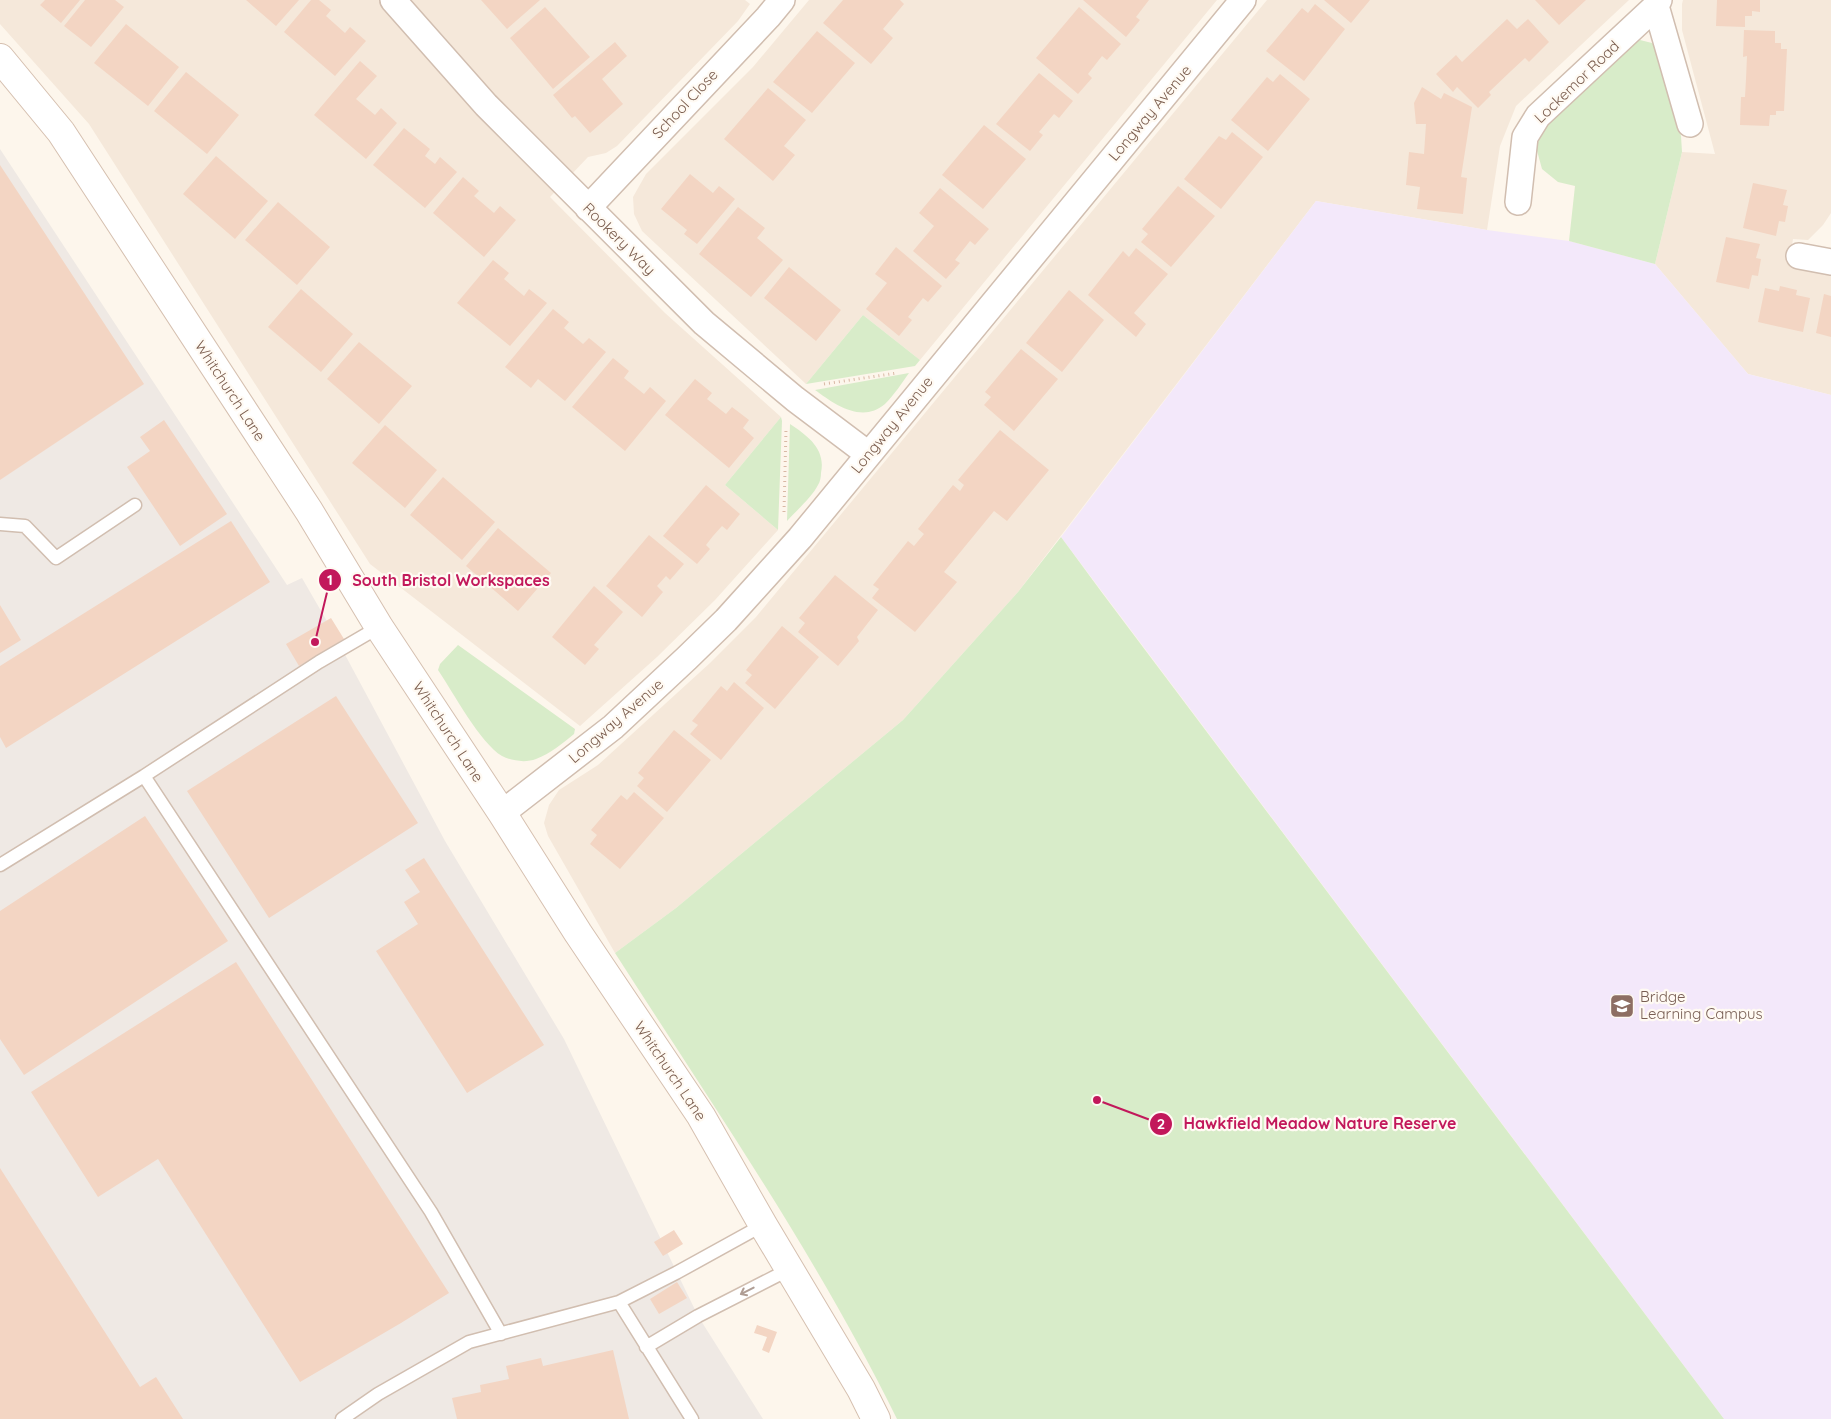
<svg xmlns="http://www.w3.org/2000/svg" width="1831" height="1419" font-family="Quicksand,sans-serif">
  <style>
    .residential { fill: #f5e8da }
    .industrial { fill: #efe9e4 }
    .education { fill: #f3e8fa }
    .green { fill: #d8ecc9 }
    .building { fill: #f3d5c3 }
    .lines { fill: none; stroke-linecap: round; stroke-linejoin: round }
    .lane-casing { stroke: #d1beb0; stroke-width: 15 }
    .street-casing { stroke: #d1beb0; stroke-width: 28 }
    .secondary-casing { stroke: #d6c0b0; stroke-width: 30 }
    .path { stroke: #d9b8a5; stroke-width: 3; stroke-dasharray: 1 4; stroke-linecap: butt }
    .lane { stroke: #fff; stroke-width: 12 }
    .street { stroke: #fff; stroke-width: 25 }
    .secondary { stroke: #fff; stroke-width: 28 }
    .oneway { stroke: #af9d94 }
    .labels { text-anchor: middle; stroke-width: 4.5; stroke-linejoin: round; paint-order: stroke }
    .street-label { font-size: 15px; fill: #7a5c4d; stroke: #fffaf3 }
    .education-label { font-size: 15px; fill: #785e54; stroke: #fffaf3; text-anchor: start }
    .leader { fill: none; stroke: #c2185b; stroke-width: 2 }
    .callout-dot { fill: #c2185b; stroke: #fffaf3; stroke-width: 2 }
    .mark-label { font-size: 15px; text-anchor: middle; font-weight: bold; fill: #fff }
    .callout-label { font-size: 16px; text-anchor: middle; font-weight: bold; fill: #c2185b; stroke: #fffaf3; stroke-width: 4.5; stroke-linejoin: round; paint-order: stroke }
  </style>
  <rect width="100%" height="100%" fill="#fdf6ec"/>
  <path class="residential" d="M0,0H745L750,4L738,21L617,146L606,153L588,157L550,197L665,313L781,417L725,485L778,530L715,600L657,657L580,726L370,564L89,124L0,24Z
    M809,0H1217L920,360L863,315L806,384L642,231L634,214L633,197L646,174L753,67Z
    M1267,0H1629L1516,106L1500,146L1487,230L1316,201L1018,592L903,720L676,908L615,953L548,836L544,823L549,805L559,790L598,765L710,663L756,617Z
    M1683,0H1831V213L1823,225L1808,240L1793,239L1789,264L1831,273V395L1748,374L1655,264L1682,152L1715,154L1682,30V4Z"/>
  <path class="industrial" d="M0,149L287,585L302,578L328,623L445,841L564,1039L698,1316L763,1419H0Z"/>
  <path class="education" d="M1316,201L1487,230L1569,241L1655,264L1748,374L1831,395V1419H1724L1061,537Z"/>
  <path class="green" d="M1640,40L1652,43L1657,50L1681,136L1682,152L1655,264L1569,241L1575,186L1558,182L1542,169L1536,147L1544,128L1630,46Z
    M863,315L920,360L915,366L909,367L806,384Z
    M909,373C902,383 894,395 885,404C862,424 834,404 815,390Z
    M781,417L782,421L778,530L725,485Z
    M790,424C808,436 826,449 821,473C821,477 820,482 818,485C812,497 796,511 787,521Z
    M1061,537L1103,594L1724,1419H897C817,1256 713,1106 615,953L676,908L903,720L1018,592Z
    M458,645L575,729L574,734C563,743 550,754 536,759C526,763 511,761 502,756C480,743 453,692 438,670L440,664Z"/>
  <path class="building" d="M45,0H80L61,23L40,5Z
    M85,0H115L124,7L91,47L64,26Z
    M246,0H299L276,26Z
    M311,0H319L331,10L326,16L345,33L350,27L366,41L335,76L284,32Z
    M481,0H540L507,29Z
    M843,0H900L904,4L883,29L893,38L871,64L823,23Z
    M1083,0H1149L1136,17L1140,20L1126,37Z
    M1324,0H1370L1351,23Z
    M1535,0H1586L1559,25Z
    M1717,0H1760V12L1752,11V16H1745V27L1716,26Z
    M1315,4L1345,29L1304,81L1266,51L1302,8L1308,13Z
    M545,7L590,57L553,89L510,38Z
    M1079,7L1121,44L1107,60L1102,56L1088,74L1092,78L1078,94L1036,58Z
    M1507,19L1517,29L1528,19L1549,42L1529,62L1525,58L1511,71L1489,92L1491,95L1478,108L1457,87L1453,92L1436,74L1456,55L1462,62Z
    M126,24L179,67L148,106L94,63Z
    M1744,30L1775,31V43H1781V49H1787L1784,111H1776V115H1770L1769,126L1740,125L1741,97H1745L1746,79L1747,56L1743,57Z
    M817,31L855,63L812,113L773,82Z
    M615,42L627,56L602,79L623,104L590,133L575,116L572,118L553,95Z
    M360,61L377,76L356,99L375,115L381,108L397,123L366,159L314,115Z
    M186,72L239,115L207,154L154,111Z
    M1039,73L1073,101L1059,118L1054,114L1039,132L1043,135L1030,151L996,124Z
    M1280,74L1310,99L1268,151L1231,120L1267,77L1273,82Z
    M1422,87L1441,99L1444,93L1472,107L1461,177L1467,178L1463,214L1417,209L1420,187L1406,185L1409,152L1424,154L1426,124H1416L1414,103Z
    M768,88L806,120L784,146L795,155L773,181L724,139Z
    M984,125L1026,159L983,209L942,175Z
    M404,128L430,149L425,156L435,164L440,157L457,172L425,208L373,165Z
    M1232,132L1263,157L1221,209L1184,179L1219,136L1226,140Z
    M216,156L268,201L235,239L183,194Z
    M0,165L144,384L0,480Z
    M690,174L713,193L719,186L735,199L697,244L684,234L687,230L661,209Z
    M463,177L479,191L474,196L494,213L500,206L516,220L484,257L433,213Z
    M1753,183L1787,190L1783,205L1788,206L1785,222L1779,221L1776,236L1743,228Z
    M1178,186L1215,216L1171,267L1141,242L1148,234L1142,229Z
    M940,188L989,229L975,245L970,241L955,260L960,263L946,279L913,251L934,226L919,213Z
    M278,202L330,247L297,285L245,240Z
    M738,207L765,228L757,238L783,260L751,297L699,254Z
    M1726,237L1760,244L1756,258L1761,259L1758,276L1752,275L1749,289L1716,282Z
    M896,247L942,286L928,302L923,298L908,317L912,320L899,336L866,309L887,283L875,274Z
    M1136,248L1168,274L1134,313L1146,324L1136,337L1088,295L1123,251L1129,257Z
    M493,260L509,273L504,279L524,296L529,289L547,303L510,346L457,303Z
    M789,267L841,310L816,341L764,298Z
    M1780,286L1797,290L1796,295L1810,298L1803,332L1758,322L1765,288L1779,291Z
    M301,289L353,334L321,372L268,327Z
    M1069,290L1104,320L1062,372L1026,343Z
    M1824,294L1831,296V337L1816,333Z
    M553,309L569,322L564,328L583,344L589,338L606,352L565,401L538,379L531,388L505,367Z
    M359,342L412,386L379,424L327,379Z
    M1021,349L1058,379L1014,431L984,405L991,397L985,392Z
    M613,358L629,371L624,378L644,394L650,387L666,401L625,451L572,407Z
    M695,379L712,393L707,399L726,414L732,407L749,420L743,428L754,438L729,468L665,415Z
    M164,420L227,514L180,546L127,467L150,451L140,437Z
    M385,425L437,470L405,508L352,463Z
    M1000,430L1049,470L1007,521L994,511L944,572L957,582L915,632L872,598L879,589L873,585L908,541L914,546L924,534L918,529L953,485L960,491L964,485L958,480Z
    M443,477L495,522L462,560L410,515Z
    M706,485L740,514L727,530L722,526L713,536L706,545L710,549L697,564L663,536Z
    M231,521L270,582L6,748L0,737V666Z
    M498,528L551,573L518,611L466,566Z
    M649,535L684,564L670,580L666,576L657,586L663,592L642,617L606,586Z
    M835,575L878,610L857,637L859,641L838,666L798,632L805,623L799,618Z
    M594,586L623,612L594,645L599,649L585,665L552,637Z
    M0,605L21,640L0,653Z
    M331,618L344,639L299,666L286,644Z
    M782,626L819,657L775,709L745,683L752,675L746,670Z
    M734,682L764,708L721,760L690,734L698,725L692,721L721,686L727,691Z
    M336,696L418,823L269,918L187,791Z
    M674,730L711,760L667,812L637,786L644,778L638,773Z
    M634,792L664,818L620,869L590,844L597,835L591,830L621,795L627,800Z
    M145,816L228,941L24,1075L0,1039V911Z
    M424,858L544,1045L467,1093L376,951L418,924L404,902L420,892L405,870Z
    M236,962L449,1293L401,1323L300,1382L158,1159L98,1197L31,1092Z
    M0,1168L140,1387L156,1377L183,1419H0Z
    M674,1230L683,1244L663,1256L654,1242Z
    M677,1282L687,1298L659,1314L650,1299Z
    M757,1325L777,1332L769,1353L762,1350L767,1337L754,1333Z
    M613,1350L629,1419H457L452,1398L481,1392L480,1385L509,1379L506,1366L541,1358L543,1366Z"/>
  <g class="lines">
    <defs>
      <path id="lane" d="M0,524L25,526L56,558L135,505
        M144,776L319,662L379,627
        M0,865L144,776L431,1212L501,1334
        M619,1302L692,1419
        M646,1347L698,1316L790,1269
        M342,1419L378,1394L469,1342L619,1302L676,1273L763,1225"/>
      <path id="street" d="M393,0L486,105L704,323L795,399L868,454
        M1656,6L1690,124
        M1518,202L1525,137L1538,116L1656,6L1659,0
        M588,208L768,17L782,0
        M1799,256L1831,262
        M502,813L613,727L687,658L726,620L800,538L1243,0"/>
      <path id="secondary" d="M0,58L61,132L309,511L379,627L502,813L578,933L701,1116L763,1225L861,1389L876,1419"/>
    </defs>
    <use href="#lane" class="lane-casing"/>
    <use href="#street" class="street-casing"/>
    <use href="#secondary" class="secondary-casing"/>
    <path class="path" d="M824,384L897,373
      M784,512L786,428"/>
    <use href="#lane" class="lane"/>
    <use href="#street" class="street"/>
    <use href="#secondary" class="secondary"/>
  </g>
  <defs><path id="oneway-shaft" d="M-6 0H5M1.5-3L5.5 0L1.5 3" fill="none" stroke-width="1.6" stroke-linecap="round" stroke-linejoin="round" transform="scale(1.25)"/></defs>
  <use class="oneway" href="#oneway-shaft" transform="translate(747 1291) rotate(153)"/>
  <defs>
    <symbol id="school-square" viewBox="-11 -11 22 22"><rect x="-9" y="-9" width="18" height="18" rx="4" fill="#8d6e63" stroke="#fffaf3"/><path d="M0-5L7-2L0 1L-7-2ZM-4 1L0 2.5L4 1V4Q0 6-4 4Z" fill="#fff"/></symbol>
  </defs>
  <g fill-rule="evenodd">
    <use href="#school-square" x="1608" y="992" width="28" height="28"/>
  </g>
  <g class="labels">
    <g class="street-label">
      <text transform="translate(1577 82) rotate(-44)" y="5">Lockemor Road</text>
      <text transform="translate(685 104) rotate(-47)" y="5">School Close</text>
      <text transform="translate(1150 113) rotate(-50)" y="5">Longway Avenue</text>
      <text transform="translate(619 239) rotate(45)" y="5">Rookery Way</text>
      <text transform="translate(230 391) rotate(57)" y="5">Whitchurch Lane</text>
      <text transform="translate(892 425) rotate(-51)" y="5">Longway Avenue</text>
      <text transform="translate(616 721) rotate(-41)" y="5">Longway Avenue</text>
      <text transform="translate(448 732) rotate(57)" y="5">Whitchurch Lane</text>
      <text transform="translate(670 1071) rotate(56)" y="5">Whitchurch Lane</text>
    </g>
    <g class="education-label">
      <text x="1640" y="1002">Bridge<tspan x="1640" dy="17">Learning Campus</tspan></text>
    </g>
  </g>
  <path class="leader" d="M315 642L330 580M1097 1100L1161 1124"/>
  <g class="callout-dot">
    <circle cx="315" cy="642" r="5"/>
    <circle cx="1097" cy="1100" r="5"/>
    <circle cx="330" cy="580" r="12"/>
    <circle cx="1161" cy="1124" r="12"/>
  </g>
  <g class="mark-label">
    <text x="330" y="585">1</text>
    <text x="1161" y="1129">2</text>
  </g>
  <g class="callout-label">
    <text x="451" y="586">South Bristol Workspaces</text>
    <text x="1320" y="1129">Hawkfield Meadow Nature Reserve</text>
  </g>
</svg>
